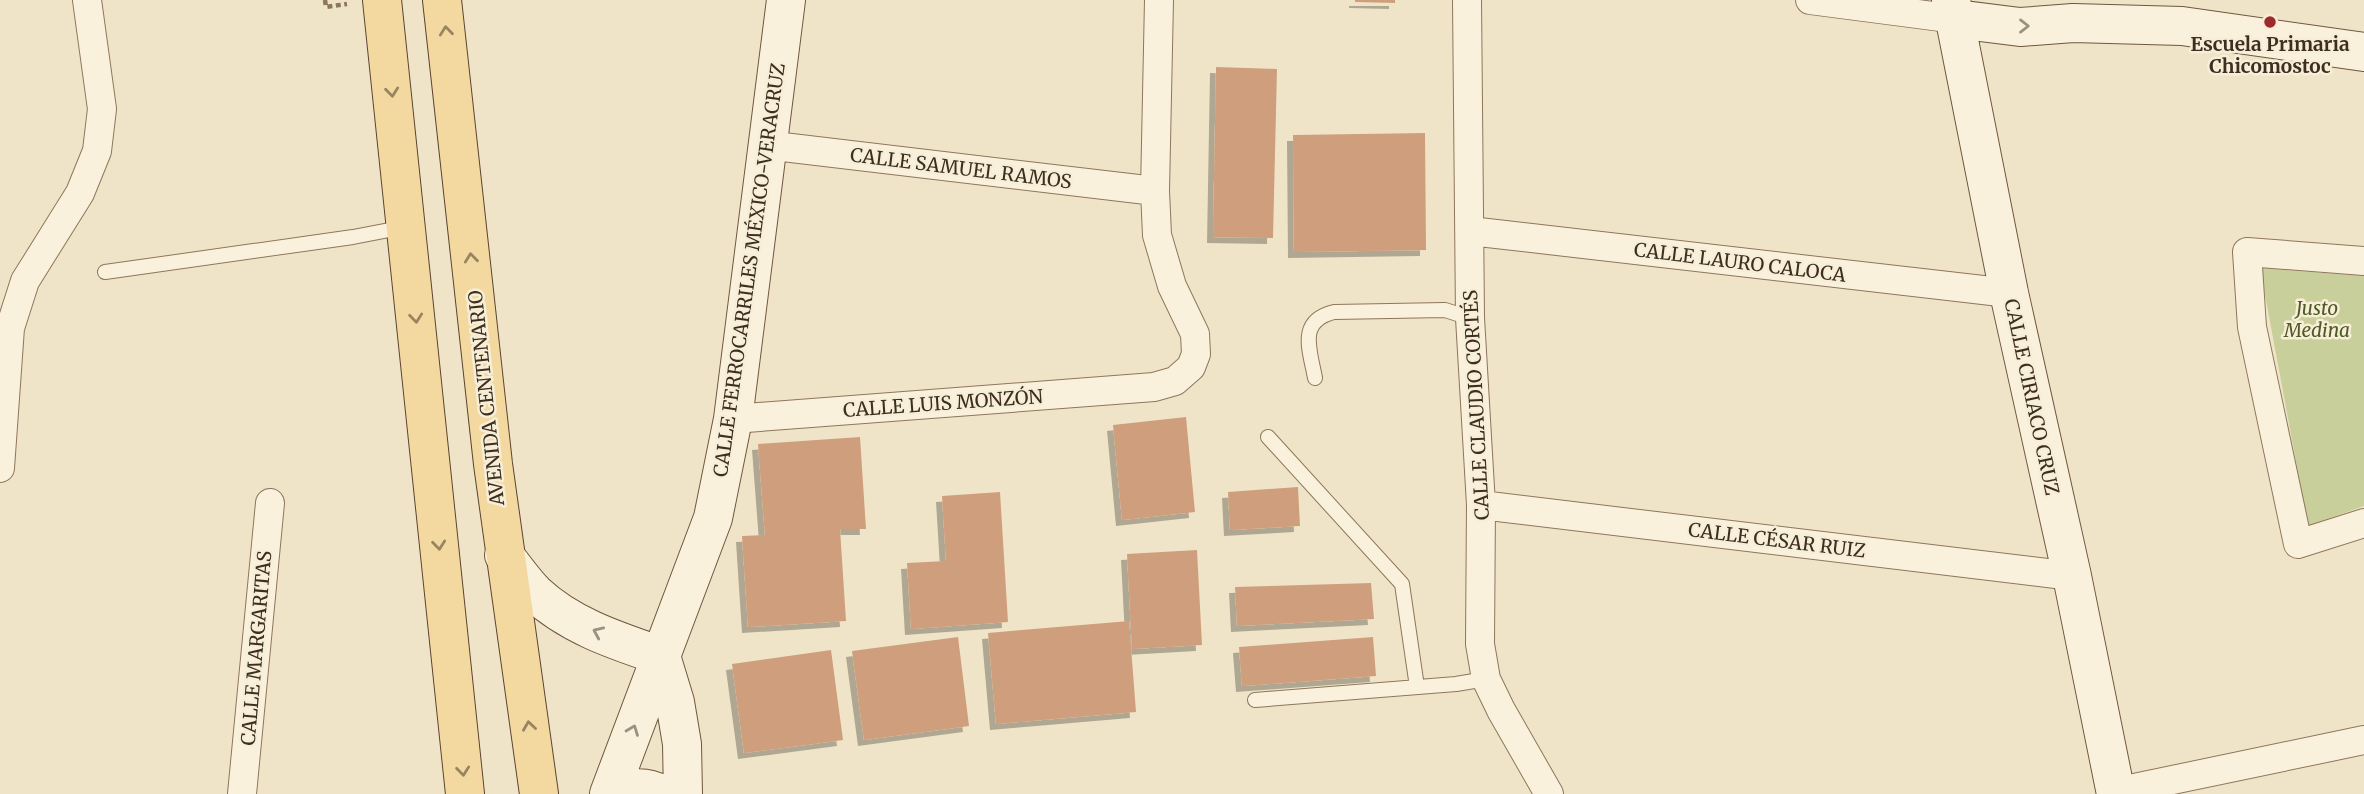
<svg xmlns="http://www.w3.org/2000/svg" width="2364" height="794" font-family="Merriweather,serif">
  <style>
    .green { fill: #c9cf9b }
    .building { fill: #cf9f7d; filter: url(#shadow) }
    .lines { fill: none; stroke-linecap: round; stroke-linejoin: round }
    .lane-casing { stroke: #8d765c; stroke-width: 16 }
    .street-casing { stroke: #8d765c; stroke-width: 30 }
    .secondary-casing { stroke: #6f573f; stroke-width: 40 }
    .primary-casing { stroke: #5b4430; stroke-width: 40 }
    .path { stroke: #8d765c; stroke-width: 4.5; stroke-dasharray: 5 3.5; stroke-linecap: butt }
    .lane { stroke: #faf1dc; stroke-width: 14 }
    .street { stroke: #faf1dc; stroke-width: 28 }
    .secondary { stroke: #faf1dc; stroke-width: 38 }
    .primary { stroke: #f3d9a0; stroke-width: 38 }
    .oneway { stroke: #9c907e }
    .oneway2 { stroke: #988460 }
    .poi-dot { fill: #9e2a2b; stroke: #f7eed8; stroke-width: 2.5 }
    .labels { text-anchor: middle; stroke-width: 5; stroke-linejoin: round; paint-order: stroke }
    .poi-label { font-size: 19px; font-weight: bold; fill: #3d2e20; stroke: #f7eed8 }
    .street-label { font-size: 19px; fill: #3d2e20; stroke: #f7eed8 }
    .park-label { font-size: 19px; font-style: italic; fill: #4d5a26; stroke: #f7eed8 }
  </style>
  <defs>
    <filter id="shadow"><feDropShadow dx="-6" dy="6" stdDeviation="0" flood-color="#0004"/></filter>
  </defs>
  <rect width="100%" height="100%" fill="#f0e4c8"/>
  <path class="green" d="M2260,268L2364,276V506L2308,526Z"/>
  <path class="building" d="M1355,0H1395V3L1355,2Z
    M1216,67L1277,69L1273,238L1213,237Z
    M1425,133L1426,250L1294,252L1293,135Z
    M1186,417L1195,512L1122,520L1113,425Z
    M860,437L866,529H840L846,621L748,627L742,536L765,535L758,444Z
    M1298,487L1300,526L1230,530L1228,492Z
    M1000,492L1008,622L911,629L907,563L946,561L942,496Z
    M1197,550L1202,645L1132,649L1127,554Z
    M1371,583L1374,619L1237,626L1235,587Z
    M1129,621L1136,712L996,724L988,633Z
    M958,637L969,726L864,740L852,651Z
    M1373,637L1376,676L1242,686L1239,647Z
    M831,650L843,740L744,753L732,664Z"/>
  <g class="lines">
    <defs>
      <path id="lane" d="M105,272L353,237L405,227
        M1315,378C1310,350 1297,321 1334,312L1445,310L1470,318
        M1268,437L1402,584L1417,687
        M1255,700L1456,684L1486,679"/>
      <path id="street" d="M1467,0L1470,318L1481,505L1480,644L1486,679L1501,710L1549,794
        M1810,0L1956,19
        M766,145L1155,191
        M1470,231L2009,293
        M2364,261L2247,252L2252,327L2298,544L2364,523
        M733,419L1154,387L1175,381L1191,367L1196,354L1195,334L1172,286L1157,235L1155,191L1159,0
        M0,468L10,328L25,281L80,193L97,151L102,109L87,0
        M1481,505L2072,576
        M2115,792L2364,740
        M242,794L270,503"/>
      <path id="secondary" d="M1951,0L2009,293L2072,576L2116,794
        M1956,19L2020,27L2073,23L2182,26L2364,52
        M504,555C514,567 524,582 535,593C570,626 617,641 661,656
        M661,656L675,702L682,744L683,794
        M609,794L713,518L733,419L786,0
        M617,794C633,786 646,786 661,794"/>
      <path id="primary" d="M382,0L465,794
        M442,0L493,464L539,794"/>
    </defs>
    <use href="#lane" class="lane-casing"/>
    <use href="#street" class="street-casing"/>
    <use href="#secondary" class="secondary-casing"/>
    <use href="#primary" class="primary-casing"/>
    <path class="path" d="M325,0L326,7L347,4"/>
    <use href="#lane" class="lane"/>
    <use href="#street" class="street"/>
    <use href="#secondary" class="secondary"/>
    <use href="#primary" class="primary"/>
  </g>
  <defs><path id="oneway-chevron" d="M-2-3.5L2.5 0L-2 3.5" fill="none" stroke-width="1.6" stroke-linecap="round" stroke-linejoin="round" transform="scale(1.75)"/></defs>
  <g class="oneway">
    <use href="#oneway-chevron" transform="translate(2024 26)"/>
    <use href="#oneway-chevron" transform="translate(598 632) rotate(-156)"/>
    <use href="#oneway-chevron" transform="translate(633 730) rotate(-69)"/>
  </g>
  <g class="oneway2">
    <use href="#oneway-chevron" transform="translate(446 31) rotate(-96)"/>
    <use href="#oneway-chevron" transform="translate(392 92) rotate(84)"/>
    <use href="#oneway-chevron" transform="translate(471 258) rotate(-96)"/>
    <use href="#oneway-chevron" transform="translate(416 318) rotate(84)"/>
    <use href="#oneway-chevron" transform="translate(439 545) rotate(84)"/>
    <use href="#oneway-chevron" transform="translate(529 726) rotate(-98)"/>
    <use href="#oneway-chevron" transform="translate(463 771) rotate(84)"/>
  </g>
  <circle class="poi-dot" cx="2270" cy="22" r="7"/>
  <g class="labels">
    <g class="poi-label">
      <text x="2270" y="51">Escuela Primaria<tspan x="2270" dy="22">Chicomostoc</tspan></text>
    </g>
    <g class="street-label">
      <text transform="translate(961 168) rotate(7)" y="7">CALLE SAMUEL RAMOS</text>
      <text transform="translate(1740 262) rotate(7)" y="7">CALLE LAURO CALOCA</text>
      <text transform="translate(749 270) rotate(-82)" y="7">CALLE FERROCARRILES MÉXICO-VERACRUZ</text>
      <text transform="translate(2032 397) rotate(78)" y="7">CALLE CIRIACO CRUZ</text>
      <text transform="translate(486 398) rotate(-96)" y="7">AVENIDA CENTENARIO</text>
      <text transform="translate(943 403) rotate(-4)" y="7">CALLE LUIS MONZÓN</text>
      <text transform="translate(1476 405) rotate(-93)" y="7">CALLE CLAUDIO CORTÉS</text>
      <text transform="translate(1777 540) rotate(7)" y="7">CALLE CÉSAR RUIZ</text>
      <text transform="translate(256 648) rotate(-85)" y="7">CALLE MARGARITAS</text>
    </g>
    <g class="park-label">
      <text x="2317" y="315">Justo<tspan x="2317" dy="22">Medina</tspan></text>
    </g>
  </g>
</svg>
